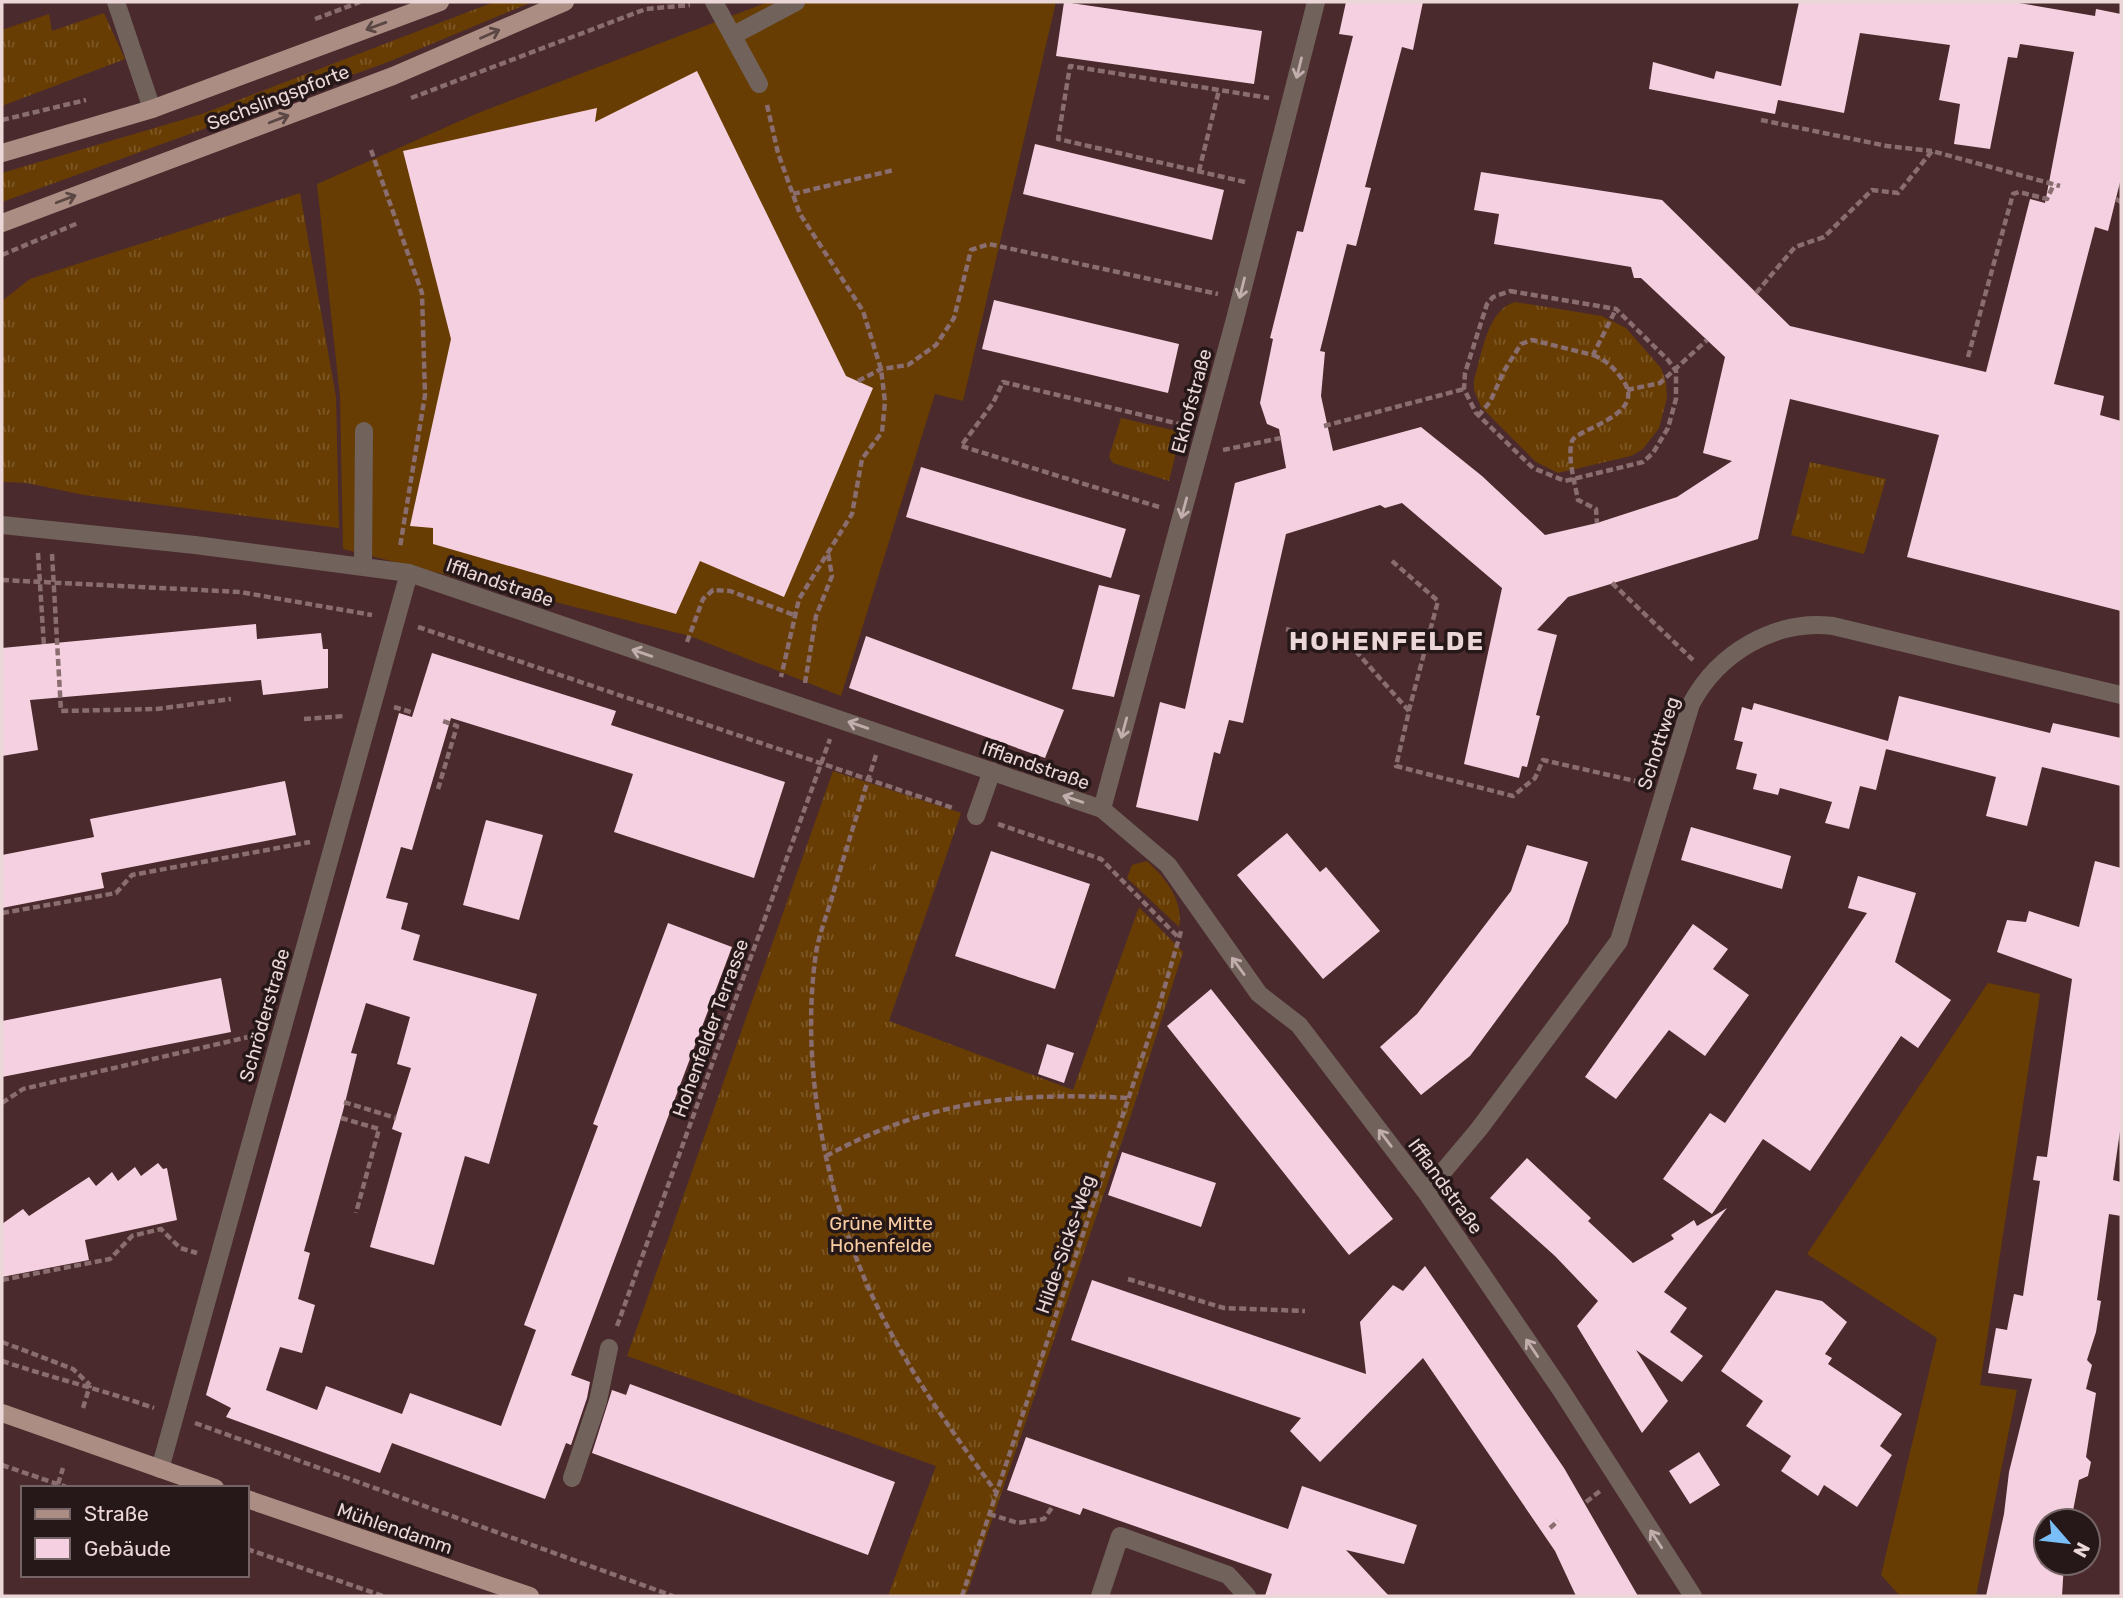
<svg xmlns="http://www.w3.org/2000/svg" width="2123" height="1598" font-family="Rubik,sans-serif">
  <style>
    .grass { fill: url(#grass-tufts) }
    .garden { fill: #673d03 }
    .building { fill: #f5d0e1 }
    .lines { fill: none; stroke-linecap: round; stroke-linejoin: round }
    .path { stroke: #896d6f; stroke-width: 4.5; stroke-dasharray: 7 3.5; stroke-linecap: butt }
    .minor { stroke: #71625c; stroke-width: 18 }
    .major { stroke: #ab8d83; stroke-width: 18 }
    .oneway { stroke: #5b4743 }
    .oneway2 { stroke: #c1aead }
    .labels { text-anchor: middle; stroke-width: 7; stroke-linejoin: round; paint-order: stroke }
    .street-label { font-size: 19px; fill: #ecd7d8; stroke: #261818 }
    .park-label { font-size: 19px; fill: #f9cda2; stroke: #261818 }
    .district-label { font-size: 26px; font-weight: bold; letter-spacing: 2px; fill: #ecd7d8; stroke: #261818 }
  </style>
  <defs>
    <pattern id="grass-tufts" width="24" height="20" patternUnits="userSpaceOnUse" patternTransform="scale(1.75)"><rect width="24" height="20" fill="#673d03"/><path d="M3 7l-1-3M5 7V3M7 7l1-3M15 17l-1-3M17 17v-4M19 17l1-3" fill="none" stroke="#7d5827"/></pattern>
  </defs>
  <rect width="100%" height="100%" fill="#4a2a2d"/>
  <path class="grass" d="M494,2H532L388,62L2,202V173L202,114Z
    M104,13L125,59L2,106V30L49,14L52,31Z
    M300,193L336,397L339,528L84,495L27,483L3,482L2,301L30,279Z
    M1516,302L1602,316L1626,328L1661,368L1666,382L1667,398L1659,428L1643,449L1631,456L1558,473L1536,462L1481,407L1474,390V380C1482,355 1487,308 1516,302Z
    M1121,418L1181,432L1169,481L1113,463L1109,457Z
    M1810,462L1886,479L1864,554L1791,535Z
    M833,771L961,813L889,1021L1073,1090L1139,907L1183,952L1130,1118L966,1596H888L936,1466L627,1356Z
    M1147,861C1166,878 1184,902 1179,927L1127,878L1132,865Z"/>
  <path class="garden" d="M768,2H1056L963,401L935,394L841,696L690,636L343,549L340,397L317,184L478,113Z
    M866,814L886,821L866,879L846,872Z
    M1988,983L2040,994L1980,1385L2017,1390L1976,1596H1900L1881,1575L1937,1338L1807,1254Z"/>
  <path class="building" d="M1064,2L1262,31L1254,84L1056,56Z
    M1346,2H1423L1413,50L1402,47L1365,187L1371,188L1356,246L1347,244L1320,351L1325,352L1321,396L1333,451L1421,427L1482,476L1545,535L1597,523L1677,497L1732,461L1703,453L1725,357L1641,278H1634L1631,267L1494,244L1499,214L1474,210L1481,172L1662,200L1790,326L1986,372L2030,199L2045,203L2074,52L2020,44L2017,58L2008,57L1990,149L1954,144L1960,104L1939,100L1950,45L1860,33L1844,113L1778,100L1775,114L1649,89L1653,62L1714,79L1716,71L1781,86L1799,2H2013L2095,16L2096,9L2121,14V178L2108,231L2095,227L2054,384L2104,396L2100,415L2121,421V611L1907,557L1939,435L1790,399L1758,539L1568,597L1537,630L1557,635L1536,715L1540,716L1527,767L1522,766L1519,778L1464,764L1502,588L1402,503L1385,508L1380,505L1286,534L1243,723L1229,720L1220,754L1214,752L1198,821L1136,807L1160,702L1185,709L1235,483L1286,468L1279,429L1267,424L1260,403L1273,339L1270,338L1297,231L1303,232L1353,36L1339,34Z
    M697,71L846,376L873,388L784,597L700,561L676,614L433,544V528L410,526L451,339L403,151L597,108L595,122Z
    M1035,144L1224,190L1212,240L1023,194Z
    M994,300L1179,344L1168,393L982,349Z
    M921,467L1126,529L1111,578L906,517Z
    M1099,585L1140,595L1114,697L1072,689Z
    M256,624L257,639L321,633L323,649H328V688L263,695L261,680L30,700L38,750L2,756V648Z
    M866,636L1064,710L1045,758L849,688Z
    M432,653L616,711L611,725L785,782L754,878L614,832L633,774L451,718L412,850L401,847L386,898L408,903L401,929L420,935L413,960L537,994L489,1164L465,1156L434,1265L370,1247L402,1133L392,1129L411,1068L397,1064L410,1017L366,1003L351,1053L357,1054L343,1111L304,1251L310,1253L298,1299L315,1305L302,1353L280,1347L266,1390L317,1410L326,1386L402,1414L410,1393L501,1426L536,1330L524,1325L598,1126L593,1124L668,923L732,947L571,1375L590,1382L587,1398L571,1445L566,1443L545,1499L392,1443L380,1473L226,1417L231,1408L206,1395L399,713L412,717Z
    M1899,696L2050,733L2053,723L2121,738V786L2042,767L2027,826L1986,816L1996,777L1886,749Z
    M1754,703L1888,741L1876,790L1860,786L1849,829L1825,823L1832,802L1780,788L1778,795L1753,789L1757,774L1736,769L1743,742L1734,740L1742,707L1752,710Z
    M285,781L296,835L101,873L104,888L2,908V855L94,837L90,819Z
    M486,820L543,835L519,920L463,905Z
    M1691,827L1791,856L1782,889L1681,860Z
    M1287,833L1320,872L1326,867L1380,931L1323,979L1237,875Z
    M1527,845L1588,862L1568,923L1470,1056L1421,1095L1380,1047L1417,1014L1511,891Z
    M991,851L1090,884L1055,989L955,956Z
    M2095,861L2121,868V1124L2113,1180L2121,1182V1216L2109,1214L2097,1300L2101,1301L2096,1332L2087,1360L2092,1365L2086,1389L2096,1393L2086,1457L2091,1462L2088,1476L2079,1480L2071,1521H2046V1563H2064L2062,1596H1986L2004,1514L2009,1472L2032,1379L1988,1373L1996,1328L2007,1330L2014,1294L2023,1296L2040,1181L2033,1180L2037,1156L2047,1157L2072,979L1997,952L2007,920L2026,922L2029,911L2079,927Z
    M1858,876L1916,893L1895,962L1951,1000L1918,1048L1901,1036L1810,1171L1763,1139L1712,1214L1663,1179L1710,1113L1725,1123L1867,913L1848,908Z
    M1693,924L1728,949L1713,969L1749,995L1705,1056L1669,1030L1616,1099L1585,1077Z
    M221,978L231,1032L2,1077V1021Z
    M1211,989L1393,1219L1349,1255L1167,1026Z
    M1047,1044L1074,1053L1064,1083L1038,1074Z
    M1122,1152L1216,1183L1201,1227L1108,1195Z
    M1527,1158L1591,1218L1588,1221L1633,1263L1674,1239L1671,1235L1694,1220L1697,1226L1727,1208L1664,1292L1687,1308L1670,1332L1703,1356L1682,1382L1636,1350L1668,1401L1642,1433L1577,1326L1598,1301L1555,1256L1490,1198Z
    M158,1163L163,1169L167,1168L177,1220L85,1240L89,1260L2,1277V1224L23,1209L29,1216L89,1177L96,1186L112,1172L118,1181L135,1167L141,1176Z
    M1425,1266L1564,1468L1638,1596H1576L1555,1551L1423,1358L1320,1462L1290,1431L1301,1418L1071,1340L1092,1280L1366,1374L1360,1322L1393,1285L1403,1291Z
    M1776,1290L1822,1301L1847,1322L1825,1354L1832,1358L1828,1364L1902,1414L1880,1446L1892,1455L1857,1507L1824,1485L1818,1496L1781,1471L1791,1456L1746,1426L1763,1401L1721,1371Z
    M630,1384L895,1482L868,1555L592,1453L612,1390L626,1395Z
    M1026,1437L1288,1529L1302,1486L1417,1525L1404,1564L1346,1550L1389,1596H1265L1272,1574L1083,1508L1080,1515L1007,1490Z
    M1699,1452L1720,1485L1690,1504L1669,1471Z"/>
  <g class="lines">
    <path class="path" d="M315,19L360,2
      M411,98L646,9L690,5
      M767,105L778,153L800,214L863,311L881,369L885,402L882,432L862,459L852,514L799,599L781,677
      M2,120L86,100
      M1761,120L1887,146L1932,151
      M371,150L422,293L425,395L400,547
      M1199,171L1219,90
      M1245,182L1058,139L1070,66L1269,98
      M793,194L894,170
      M2116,199L2121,202
      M2,255L78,223
      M1510,291L1616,309L1668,360L1676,371V399L1668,428L1653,453L1643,462L1565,481L1533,468L1476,413L1464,389L1465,373L1487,304L1493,297Z
      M1756,293L1795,247L1824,237L1872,190L1898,193L1932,151L2060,186
      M1593,355C1606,360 1614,368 1622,379C1650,415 1576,429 1572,441C1567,458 1575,483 1578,500L1596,509L1597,523
      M1968,357L2013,194L2019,192L2047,199L2054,184
      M858,381L881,369L908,365L936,345L954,318L971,250L989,244L1218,294
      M1627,390L1660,383L1707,340
      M1478,416L1490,402L1504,371L1521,344L1532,340L1593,355L1616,309
      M1324,426L1464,389
      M1223,450L1281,438
      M1159,507L961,446L993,403L1003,382L1184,425
      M38,553L44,646
      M52,554L61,711L157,709L231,699
      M1392,561L1438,601L1409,710
      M2,580L240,592L372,615
      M1612,583L1693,660
      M418,627L953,808
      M1286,629L1353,648L1409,711L1396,766L1513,796L1535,778L1543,760L1644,783
      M687,642L703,599L713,590L730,591L794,615
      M805,683L816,616L832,576L828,553
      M394,707L414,713
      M304,719L344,716
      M876,755C861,802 846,849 832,897C827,915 819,934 816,953C798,1075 831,1225 891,1333C921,1389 959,1441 996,1492
      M438,789L457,726L440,720
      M998,824L1101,859L1179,938
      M2,913L116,893L132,875L310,842
      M344,1102L396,1118
      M2,1103L23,1089L257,1035
      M341,1118L379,1129L356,1213
      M826,1156C930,1100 1014,1092 1129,1098
      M1128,1279L1224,1308L1305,1311
      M2,1280L110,1259L132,1236L161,1229L180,1248L197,1253
      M617,1326L830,739
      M2,1342L73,1369L90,1385
      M2,1361C53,1378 103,1390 154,1408
      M83,1408L90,1385
      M195,1423L673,1596
      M2,1465L69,1488
      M58,1484L63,1468
      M1586,1502L1600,1491
      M989,1514L1018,1523L1044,1519L1053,1506
      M1550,1528L1558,1521
      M247,1549L383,1596
      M962,1596L1157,1013L1182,928"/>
    <path class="minor" d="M116,2L152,109
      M714,2L759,84
      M734,35L796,2
      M2,525L195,545L409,573L1102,809L1168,865L1259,994L1299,1025L1426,1192L1561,1390L1693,1596
      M363,567L364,431
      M1102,809L1235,319L1316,2
      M976,816L992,771
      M1426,1192L1479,1129L1619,941L1691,704C1718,653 1775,619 1833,626L2121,695
      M160,1469L409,573
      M572,1478L598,1401L609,1348
      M1100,1596L1120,1536L1228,1575L1247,1596"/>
    <path class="major" d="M2,153L152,109L440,2
      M2,223L393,76L565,2
      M2,1413L215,1488
      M247,1499L530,1596"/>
  </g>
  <defs><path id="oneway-shaft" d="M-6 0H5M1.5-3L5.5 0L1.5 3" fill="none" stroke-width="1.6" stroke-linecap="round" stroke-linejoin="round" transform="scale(1.75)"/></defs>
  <g class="oneway">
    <use href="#oneway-shaft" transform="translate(376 26) rotate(160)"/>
    <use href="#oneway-shaft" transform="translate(490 34) rotate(-24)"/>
    <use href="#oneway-shaft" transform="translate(279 119) rotate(-21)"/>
    <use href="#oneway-shaft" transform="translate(66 199) rotate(-21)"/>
  </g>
  <g class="oneway2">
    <use href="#oneway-shaft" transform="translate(1299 68) rotate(104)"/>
    <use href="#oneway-shaft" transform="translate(1242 288) rotate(104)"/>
    <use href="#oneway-shaft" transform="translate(1184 508) rotate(105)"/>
    <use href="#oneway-shaft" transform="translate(642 653) rotate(-161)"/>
    <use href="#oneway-shaft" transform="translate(858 725) rotate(-161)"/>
    <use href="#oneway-shaft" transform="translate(1124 728) rotate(105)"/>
    <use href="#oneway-shaft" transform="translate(1073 799) rotate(-161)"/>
    <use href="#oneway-shaft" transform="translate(1238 966) rotate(-126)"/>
    <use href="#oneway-shaft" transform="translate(1385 1138) rotate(-127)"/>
    <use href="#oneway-shaft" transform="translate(1532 1348) rotate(-124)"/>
    <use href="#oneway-shaft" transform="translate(1656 1539) rotate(-123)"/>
  </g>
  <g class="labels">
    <g class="street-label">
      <text transform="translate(278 97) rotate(-21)" y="7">Sechslingspforte</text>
      <text transform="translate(1191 401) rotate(-75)" y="7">Ekhofstraße</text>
      <text transform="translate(500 582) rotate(19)" y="7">Ifflandstraße</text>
      <text transform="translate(1658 743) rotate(-72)" y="7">Schottweg</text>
      <text transform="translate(1036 765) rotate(19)" y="7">Ifflandstraße</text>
      <text transform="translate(264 1015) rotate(-74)" y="7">Schröderstraße</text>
      <text transform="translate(710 1028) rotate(-70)" y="7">Hohenfelder Terrasse</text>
      <text transform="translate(1446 1186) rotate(54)" y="7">Ifflandstraße</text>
      <text transform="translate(1065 1244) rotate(-71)" y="7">Hilde-Sicks-Weg</text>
      <text transform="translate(395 1528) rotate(19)" y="7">Mühlendamm</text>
    </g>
    <g class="park-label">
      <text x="881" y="1230">Grüne Mitte<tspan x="881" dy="22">Hohenfelde</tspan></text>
    </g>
    <g class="district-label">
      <text x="1387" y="650">HOHENFELDE</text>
    </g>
  </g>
  <rect width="2123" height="1598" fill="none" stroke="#ecd7d8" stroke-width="7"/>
  <rect x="21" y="1486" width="228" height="91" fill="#261818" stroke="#756465" stroke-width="2"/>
  <rect x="35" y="1509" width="35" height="10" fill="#ab8d83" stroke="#756465" stroke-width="2"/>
  <text x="84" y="1521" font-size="21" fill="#ecd7d8">Straße</text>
  <rect x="35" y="1538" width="35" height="21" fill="#f5d0e1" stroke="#756465" stroke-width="2"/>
  <text x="84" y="1556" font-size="21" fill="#ecd7d8">Gebäude</text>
  <g transform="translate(2067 1542) rotate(118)"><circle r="33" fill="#261818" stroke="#756465" stroke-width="2"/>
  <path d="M0-5L12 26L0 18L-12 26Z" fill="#7abef8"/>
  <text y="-10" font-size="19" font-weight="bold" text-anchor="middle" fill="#ecd7d8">N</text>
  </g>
</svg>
